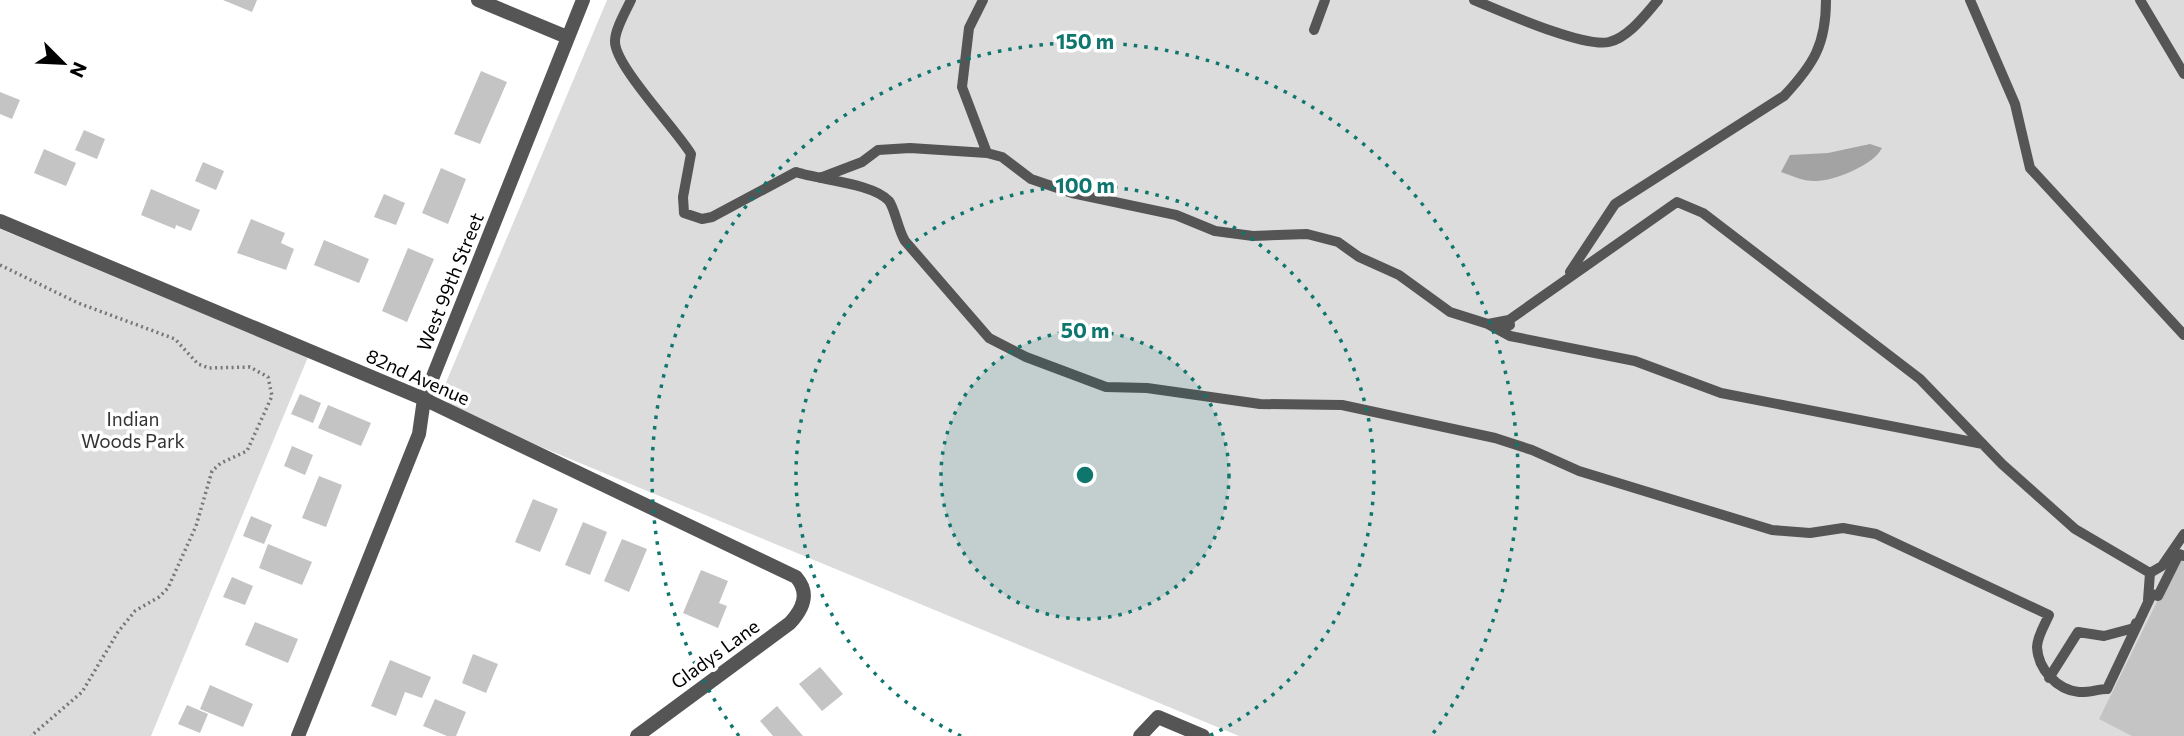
<svg xmlns="http://www.w3.org/2000/svg" width="2184" height="736" font-family="Commissioner,sans-serif">
  <style>
    .green { fill: #dcdcdc }
    .water { fill: #a3a3a3 }
    .building { fill: #c4c4c4 }
    .lines { fill: none; stroke-linecap: round; stroke-linejoin: round }
    .path { stroke: #777; stroke-width: 3.5; stroke-dasharray: 2 3.5; stroke-linecap: butt }
    .lane { stroke: #555; stroke-width: 10 }
    .street { stroke: #555; stroke-width: 14 }
    .ring { fill: none; stroke: #0f766e; stroke-width: 3.5; stroke-dasharray: 3.5 7 }
    .labels { text-anchor: middle; stroke-width: 7; stroke-linejoin: round; paint-order: stroke }
    .street-label { font-size: 19px; fill: #000; stroke: #fff }
    .park-label { font-size: 19px; fill: #333; stroke: #fff }
    .centre { fill: #0f766e; stroke: #fff; stroke-width: 3.5 }
    .ring-label { font-size: 21px; text-anchor: middle; font-weight: bold; fill: #0f766e; stroke: #fff; stroke-width: 7; stroke-linejoin: round; paint-order: stroke }
  </style>
  <rect width="100%" height="100%" fill="#fff"/>
  <path class="green" d="M607,0H2184V736H1239L471,418L449,405L442,392Z
    M0,229L308,357L151,736H0Z"/>
  <path class="water" d="M1870,144L1882,148C1874,165 1832,182 1814,181C1803,181 1792,176 1781,172L1790,155L1828,153Z"/>
  <path class="building" d="M223,0H257L252,12Z
    M481,71L507,82L480,144L454,134Z
    M0,92L20,100L12,119L0,114Z
    M84,130L105,139L97,159L75,150Z
    M44,149L76,163L66,186L34,173Z
    M203,162L224,171L216,190L195,181Z
    M441,168L466,179L448,224L422,213Z
    M151,189L200,210L191,231L176,225L175,229L141,215Z
    M384,194L405,203L396,225L374,217Z
    M251,219L285,233L281,243L294,249L286,270L237,253Z
    M324,240L369,259L359,283L314,265Z
    M408,248L434,259L407,322L382,311Z
    M300,394L321,403L313,423L291,414Z
    M328,405L371,423L361,446L318,428Z
    M292,446L313,455L305,475L284,466Z
    M319,476L342,485L326,527L302,518Z
    M533,499L558,509L540,552L515,542Z
    M251,516L272,525L264,544L243,536Z
    M583,522L607,532L590,575L565,565Z
    M622,539L647,549L629,592L604,581Z
    M268,544L312,562L302,585L259,568Z
    M2178,559L2184,562V736H2132L2099,719Z
    M701,570L728,581L719,603L727,606L718,628L683,613Z
    M232,577L253,586L245,605L223,597Z
    M255,622L298,639L288,663L245,645Z
    M473,654L498,664L486,693L462,683Z
    M390,660L431,677L422,698L405,692L396,716L371,706Z
    M820,667L843,694L822,711L799,684Z
    M210,685L253,704L243,727L200,709Z
    M435,699L466,712L456,736H447L423,726Z
    M187,705L208,714L200,733L178,724Z
    M777,706L803,736H773L760,721Z"/>
  <g class="lines">
    <path class="path" d="M0,265L78,303L175,339L198,364L209,368L250,367L268,377L272,396L247,451L221,463L212,471L196,526L168,588L159,597L135,611L118,632L82,692L31,736"/>
    <path class="lane" d="M631,0C626,11 615,29 615,41C614,65 676,129 691,154L683,197L684,213L702,219L712,217L796,172C819,180 873,183 889,201C895,209 898,230 905,241L989,338L1026,357L1106,387L1147,388L1260,404L1342,405L1495,438L1532,450L1579,471L1772,530L1810,533L1843,528L1876,534L2049,615C2045,624 2037,637 2037,647C2038,669 2057,690 2079,692C2088,693 2098,689 2107,689L2152,594L2158,596L2179,554L2184,556
      M983,0L969,28L962,87L987,153
      M1474,0C1501,11 1583,48 1609,42C1629,37 1645,15 1658,0
      M1970,0L2015,104L2030,168L2184,335
      M2140,0L2184,74
      M1314,30L1325,0
      M820,178L862,162L878,150L910,148L987,153L1002,157L1031,179L1072,193L1176,215L1215,231L1253,236L1307,234L1338,242L1359,257L1399,275L1450,312L1488,324
      M1570,272L1615,204L1784,96C1814,64 1826,44 1826,0
      M1509,320L1510,325L1498,327L1510,336L1488,324L1509,320L1677,202L1703,213L1920,379L2002,464L2075,529L2150,573
      M1510,336L1635,361L1721,393L1983,444
      M2148,600L2150,573L2162,566L2184,534
      M2049,678L2078,632L2104,636L2134,628L2136,623"/>
    <path class="street" d="M478,0L567,37
      M0,221L424,399L796,577C810,593 803,609 790,623L637,736
      M298,736L419,434L424,399L583,0
      M1140,736L1158,717L1203,736"/>
  </g>
  <circle cx="1085" cy="475" r="144" fill="#0f766e" fill-opacity=".12"/>
  <g class="ring">
    <circle cx="1085" cy="475" r="144"/>
    <path d="M961 736A289 289 0 1 1 1209 736"/>
    <path d="M739 736A433 433 0 1 1 1431 736"/>
  </g>
  <g class="labels">
    <g class="street-label">
      <text transform="translate(450 282) rotate(-68)" y="7">West 99th Street</text>
      <text transform="translate(418 377) rotate(24)" y="7">82nd Avenue</text>
      <text transform="translate(715 654) rotate(-36)" y="7">Gladys Lane</text>
    </g>
    <g class="park-label">
      <text x="133" y="426">Indian<tspan x="133" dy="22">Woods Park</tspan></text>
    </g>
  </g>
  <circle cx="1085" cy="475" r="10" class="centre"/>
  <g class="ring-label">
    <text x="1085" y="49">150 m</text>
    <text x="1085" y="193">100 m</text>
    <text x="1085" y="338">50 m</text>
  </g>
  <g transform="translate(63 63) rotate(114)" stroke="#ffffff" stroke-width="5" paint-order="stroke">
  <path d="M0-5L12 26L0 18L-12 26Z" fill="#000000"/>
  <text y="-10" font-size="19" font-weight="bold" text-anchor="middle" fill="#000000">N</text>
  </g>
</svg>
